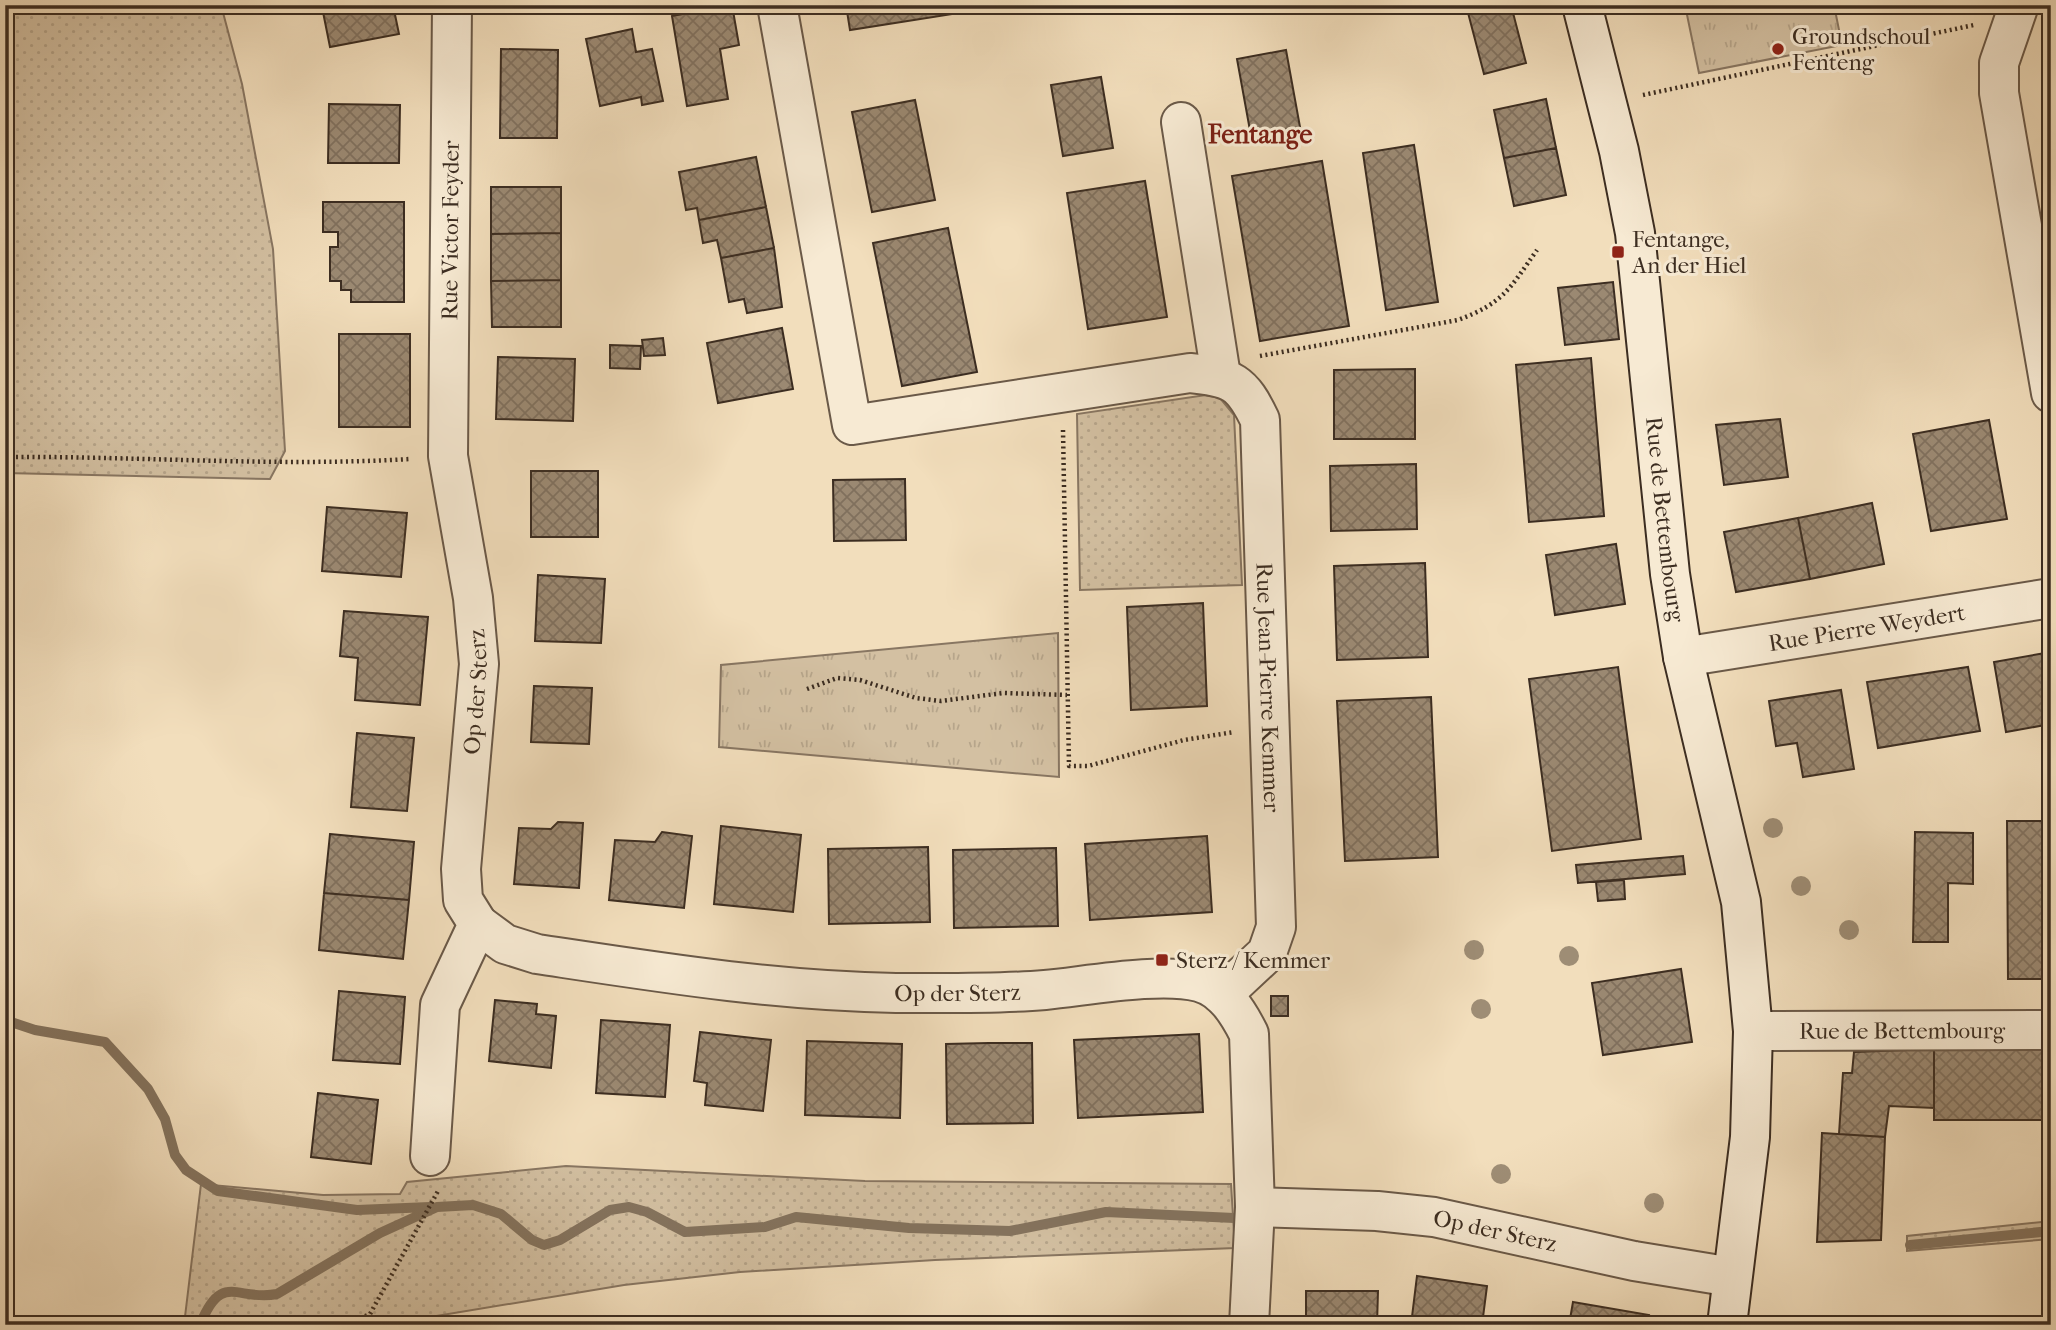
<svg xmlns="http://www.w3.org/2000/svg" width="2056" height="1330" font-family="'IM FELL French Canon',serif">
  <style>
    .grass { fill: url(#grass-dots); stroke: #887662; stroke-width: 2 }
    .park { fill: url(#park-tufts); stroke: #887662; stroke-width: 2 }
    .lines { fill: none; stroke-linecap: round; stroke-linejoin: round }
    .stream { stroke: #84735e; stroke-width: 10 }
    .building { fill: url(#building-cross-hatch); stroke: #3c2d21; stroke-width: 2 }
    .minor-casing { stroke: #6a5948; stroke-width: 42 }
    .secondary-casing { stroke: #3c2d21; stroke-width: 42 }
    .path { stroke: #3c2d21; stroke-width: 4.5; stroke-dasharray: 2 3.5; stroke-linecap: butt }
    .minor { stroke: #f7ead3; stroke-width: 38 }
    .secondary { stroke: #f7ead3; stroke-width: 38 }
    .tree { fill: #9e8d75 }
    .poi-dot { fill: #8f2418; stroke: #f7ead3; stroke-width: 2.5 }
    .labels { text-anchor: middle; stroke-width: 6; stroke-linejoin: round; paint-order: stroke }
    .poi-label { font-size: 23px; fill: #3c2d21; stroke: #f7ead3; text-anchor: start }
    .street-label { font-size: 23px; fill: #3c2d21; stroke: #f7ead3 }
    .quarter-label { font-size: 26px; font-weight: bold; fill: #7a1f14; stroke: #f7ead3 }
  </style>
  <defs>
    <pattern id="grass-dots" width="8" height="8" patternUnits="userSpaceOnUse" patternTransform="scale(1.75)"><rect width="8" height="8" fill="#d3c0a2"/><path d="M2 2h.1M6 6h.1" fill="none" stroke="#b6a58b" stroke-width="1.8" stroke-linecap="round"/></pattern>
    <pattern id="park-tufts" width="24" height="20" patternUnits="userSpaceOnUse" patternTransform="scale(1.75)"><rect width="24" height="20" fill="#d3c0a2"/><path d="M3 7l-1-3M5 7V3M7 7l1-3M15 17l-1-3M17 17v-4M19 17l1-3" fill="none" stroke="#b6a58b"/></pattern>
    <pattern id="building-cross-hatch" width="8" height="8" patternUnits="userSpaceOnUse" patternTransform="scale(1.75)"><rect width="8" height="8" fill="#9b8972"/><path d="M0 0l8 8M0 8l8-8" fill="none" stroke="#80705d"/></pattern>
  </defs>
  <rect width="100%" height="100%" fill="#f2debc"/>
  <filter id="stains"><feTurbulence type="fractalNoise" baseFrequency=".00286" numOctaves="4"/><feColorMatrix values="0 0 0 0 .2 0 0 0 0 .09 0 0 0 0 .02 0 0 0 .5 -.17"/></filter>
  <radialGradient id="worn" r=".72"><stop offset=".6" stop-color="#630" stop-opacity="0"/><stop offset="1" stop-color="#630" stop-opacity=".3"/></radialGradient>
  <path class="grass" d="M5,5H221L242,84L273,249L285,451L270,479L5,473Z
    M1206,395L1220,398L1234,415L1242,585L1080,590L1077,414Z
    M566,1166L865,1181L1231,1184L1235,1248L935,1260L740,1272L624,1285L382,1325H184L201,1184L323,1195L400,1194L407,1182Z
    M2051,1221V1239L1907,1251V1236Z"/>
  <path class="park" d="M1685,5H1834L1842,45L1699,73Z
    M1058,633L1059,777L719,747L721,665Z"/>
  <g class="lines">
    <path class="stream" d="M5,1020L35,1030L105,1042L148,1089L165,1119L175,1155L186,1170L218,1191L357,1210L430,1207
      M1910,1245L2051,1231
      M200,1325C222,1270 237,1302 277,1294L380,1233L437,1207L473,1205L501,1214L532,1240L544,1245L560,1240L610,1210L629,1207L647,1212L685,1232L765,1227L796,1217L909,1228L1010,1231L1106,1212L1234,1218"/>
  </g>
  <path class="building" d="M393,5L399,34L330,47L322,7Z
    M732,5L739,45L720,49L728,99L687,106L672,16Z
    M846,5H958L959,13L850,30Z
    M1466,5H1511L1526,63L1484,74Z
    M632,29L636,52L652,49L663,101L642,105L641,97L600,106L586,39Z
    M501,49L558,50L557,138H500Z
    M1286,50L1300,127L1251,136L1237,59Z
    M1101,77L1113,148L1063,156L1051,85Z
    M1546,99L1556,148L1504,158L1494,110Z
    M915,100L935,200L872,212L852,112Z
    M329,104L400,105L399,163H328Z
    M1414,145L1438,302L1386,310L1363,153Z
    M1556,148L1566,195L1514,206L1504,158Z
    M756,157L766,207L699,220L697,208L686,210L679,172Z
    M1322,161L1349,326L1260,341L1232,176Z
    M1145,181L1167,317L1088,329L1067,193Z
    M491,187H561V233L491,234Z
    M323,202H404V302H351V290H341V281H330V247H338V232H323Z
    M766,207L774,248L721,258L717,240L703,243L699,220Z
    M948,228L977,372L902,386L873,243Z
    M561,233V280L491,281V234Z
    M774,248L782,307L747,313L744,299L729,302L721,258Z
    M561,280V327H492L491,281Z
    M1613,282L1619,339L1565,345L1558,288Z
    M782,328L793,389L718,403L707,343Z
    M339,334H410V427H339Z
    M663,338L665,355L644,356L642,340Z
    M610,345L641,346L640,369L610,368Z
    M498,357L575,359L573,421L496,419Z
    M1591,358L1604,516L1529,522L1516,365Z
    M1415,369V439H1334V370Z
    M1780,419L1788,477L1724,485L1716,425Z
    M1989,420L2007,519L1931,531L1913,434Z
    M1416,464L1417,529L1331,531L1330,466Z
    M531,471H598V537H531Z
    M905,479L906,540L834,541L833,480Z
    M1872,503L1884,564L1810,579L1798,518Z
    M327,507L407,513L401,577L322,571Z
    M1798,518L1810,579L1736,592L1724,532Z
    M1616,544L1625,604L1555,615L1546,555Z
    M1425,563L1428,657L1337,660L1334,566Z
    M538,575L605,579L601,643L535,641Z
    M1203,603L1207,706L1131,710L1127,607Z
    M344,611L428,617L420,705L355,700L358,658L340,656Z
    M2051,652V724L2006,732L1994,662Z
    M1618,667L1641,839L1552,851L1529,679Z
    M1968,667L1980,731L1878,748L1867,682Z
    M534,686L592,688L589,744L531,742Z
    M1841,690L1854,769L1803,777L1797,743L1776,746L1769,701Z
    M1431,697L1438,857L1345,861L1337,701Z
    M357,733L414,738L407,811L351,807Z
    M2007,821H2051V979H2008Z
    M558,822L583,823L579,888L514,884L519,828L551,829Z
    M721,826L801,835L793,912L714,904Z
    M662,832L692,836L684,908L609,900L615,840L655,842Z
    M1915,832L1973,833V884L1948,883V942H1913Z
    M330,834L414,842L409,900L324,893Z
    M1207,836L1212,912L1090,920L1085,844Z
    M928,847L930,922L829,924L828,849Z
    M1056,848L1058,926L954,928L953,850Z
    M1683,856L1685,874L1578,883L1576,865Z
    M1624,880L1625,899L1598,901L1596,882Z
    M324,893L409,900L403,959L319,950Z
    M1681,969L1692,1042L1603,1055L1592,983Z
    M339,991L405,997L400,1064L333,1060Z
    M1271,996H1288V1016H1271Z
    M495,1000L537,1004L536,1014L556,1016L551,1068L489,1061Z
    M601,1020L670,1025L665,1097L596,1093Z
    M700,1032L771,1040L763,1111L705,1105L707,1083L694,1081Z
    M1199,1034L1203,1112L1078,1118L1074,1040Z
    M807,1041L902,1044L900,1118L805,1115Z
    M989,1043H1032L1033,1123L947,1124L946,1044Z
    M1934,1049V1108L1889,1106L1885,1137L1839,1134L1843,1073H1852L1854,1052Z
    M1934,1049H2051V1197H2048L2047,1120H1934Z
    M318,1093L378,1100L371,1164L311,1157Z
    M1822,1133L1885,1137L1881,1240L1817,1242Z
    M1417,1276L1487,1286L1482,1325H1411Z
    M1306,1291H1378L1377,1325H1306Z
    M1573,1302L1649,1315L1647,1325H1569Z
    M1186,1316V1325H1097V1320Z
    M1063,1317L1064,1325H917V1324Z"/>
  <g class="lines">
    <defs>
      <g id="minor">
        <path id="s1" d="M777,5L852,425L1190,373C1232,377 1242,382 1260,420L1276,927L1267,953L1222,995"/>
        <path d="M2019,5L1999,63V93L2051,393"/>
        <path d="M1181,122L1221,376"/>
        <path id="s2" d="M1683,657L2051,598"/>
        <path id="s3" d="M478,924L505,944L537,954C657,972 774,991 896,993C945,993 996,994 1045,990C1087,986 1160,972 1199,982C1224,989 1238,1012 1249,1034L1255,1207L1249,1325"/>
        <path id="s4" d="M1753,1031L2051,1030"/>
        <path id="s5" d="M430,1156L440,1005L478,924L463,900L461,869L479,664L473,598L448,456L452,5"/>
        <path id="s6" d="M1255,1207L1377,1211L1434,1217L1634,1261L1732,1277"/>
      </g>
      <g id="secondary">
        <path id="s7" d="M1582,5L1619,151L1635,233L1670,574L1683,657L1741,902L1753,1031L1750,1137L1727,1325"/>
      </g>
    </defs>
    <use href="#minor" class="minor-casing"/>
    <use href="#secondary" class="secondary-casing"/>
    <path class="path" d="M1643,95L1974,25
      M1260,356L1458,320C1504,303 1510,288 1537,250
      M1063,430L1069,766H1088L1184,740L1234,732
      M5,457C140,456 275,467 410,459
      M807,689L837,678L860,680L916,698L941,701L1003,693L1067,695
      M1920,1321L1922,1325
      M345,1325L370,1314L438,1191"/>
    <use href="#minor" class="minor"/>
    <use href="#secondary" class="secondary"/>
  </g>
  <g class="tree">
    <circle cx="1773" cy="828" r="10"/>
    <circle cx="1801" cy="886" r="10"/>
    <circle cx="1849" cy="930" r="10"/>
    <circle cx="1474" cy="950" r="10"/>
    <circle cx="1569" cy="956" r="10"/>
    <circle cx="1481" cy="1009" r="10"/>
    <circle cx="1501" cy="1174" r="10"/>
    <circle cx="1654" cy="1203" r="10"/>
  </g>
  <g class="poi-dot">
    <circle cx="1778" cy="49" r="7"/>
    <rect x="1611" y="245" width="14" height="14" rx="3.5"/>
    <rect x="1155" y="953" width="14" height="14" rx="3.5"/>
  </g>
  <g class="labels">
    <g class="poi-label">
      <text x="1792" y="44">Groundschoul<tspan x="1792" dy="26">Fenteng</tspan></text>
      <text x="1632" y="247">Fentange,<tspan x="1632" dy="26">An der Hiel</tspan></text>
      <text x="1176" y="968">Sterz / Kemmer</text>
    </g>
    <g class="street-label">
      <text dy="8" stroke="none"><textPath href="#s5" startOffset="942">Rue Victor Feyder</textPath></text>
      <text dy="8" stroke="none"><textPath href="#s7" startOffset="522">Rue de Bettembourg</textPath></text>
      <text dy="8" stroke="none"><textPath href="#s2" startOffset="186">Rue Pierre Weydert</textPath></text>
      <text dy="8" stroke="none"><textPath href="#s1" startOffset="1127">Rue Jean-Pierre Kemmer</textPath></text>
      <text dy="8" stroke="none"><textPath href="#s5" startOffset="478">Op der Sterz</textPath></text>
      <text dy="8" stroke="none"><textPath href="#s3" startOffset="490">Op der Sterz</textPath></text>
      <text dy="8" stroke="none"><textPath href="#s4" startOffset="149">Rue de Bettembourg</textPath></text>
      <text dy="8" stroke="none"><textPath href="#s6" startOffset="242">Op der Sterz</textPath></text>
    </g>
    <g class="quarter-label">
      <text x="1260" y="143">Fentange</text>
    </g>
  </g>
  <rect width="2056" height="1330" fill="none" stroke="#f2debc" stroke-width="28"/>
  <rect x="7" y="7" width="2042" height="1316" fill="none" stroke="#3c2d21" stroke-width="3.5"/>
  <rect x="14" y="14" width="2028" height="1302" fill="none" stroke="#3c2d21" stroke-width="2"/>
  <rect width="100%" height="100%" filter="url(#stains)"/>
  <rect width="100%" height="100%" fill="url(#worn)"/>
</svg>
